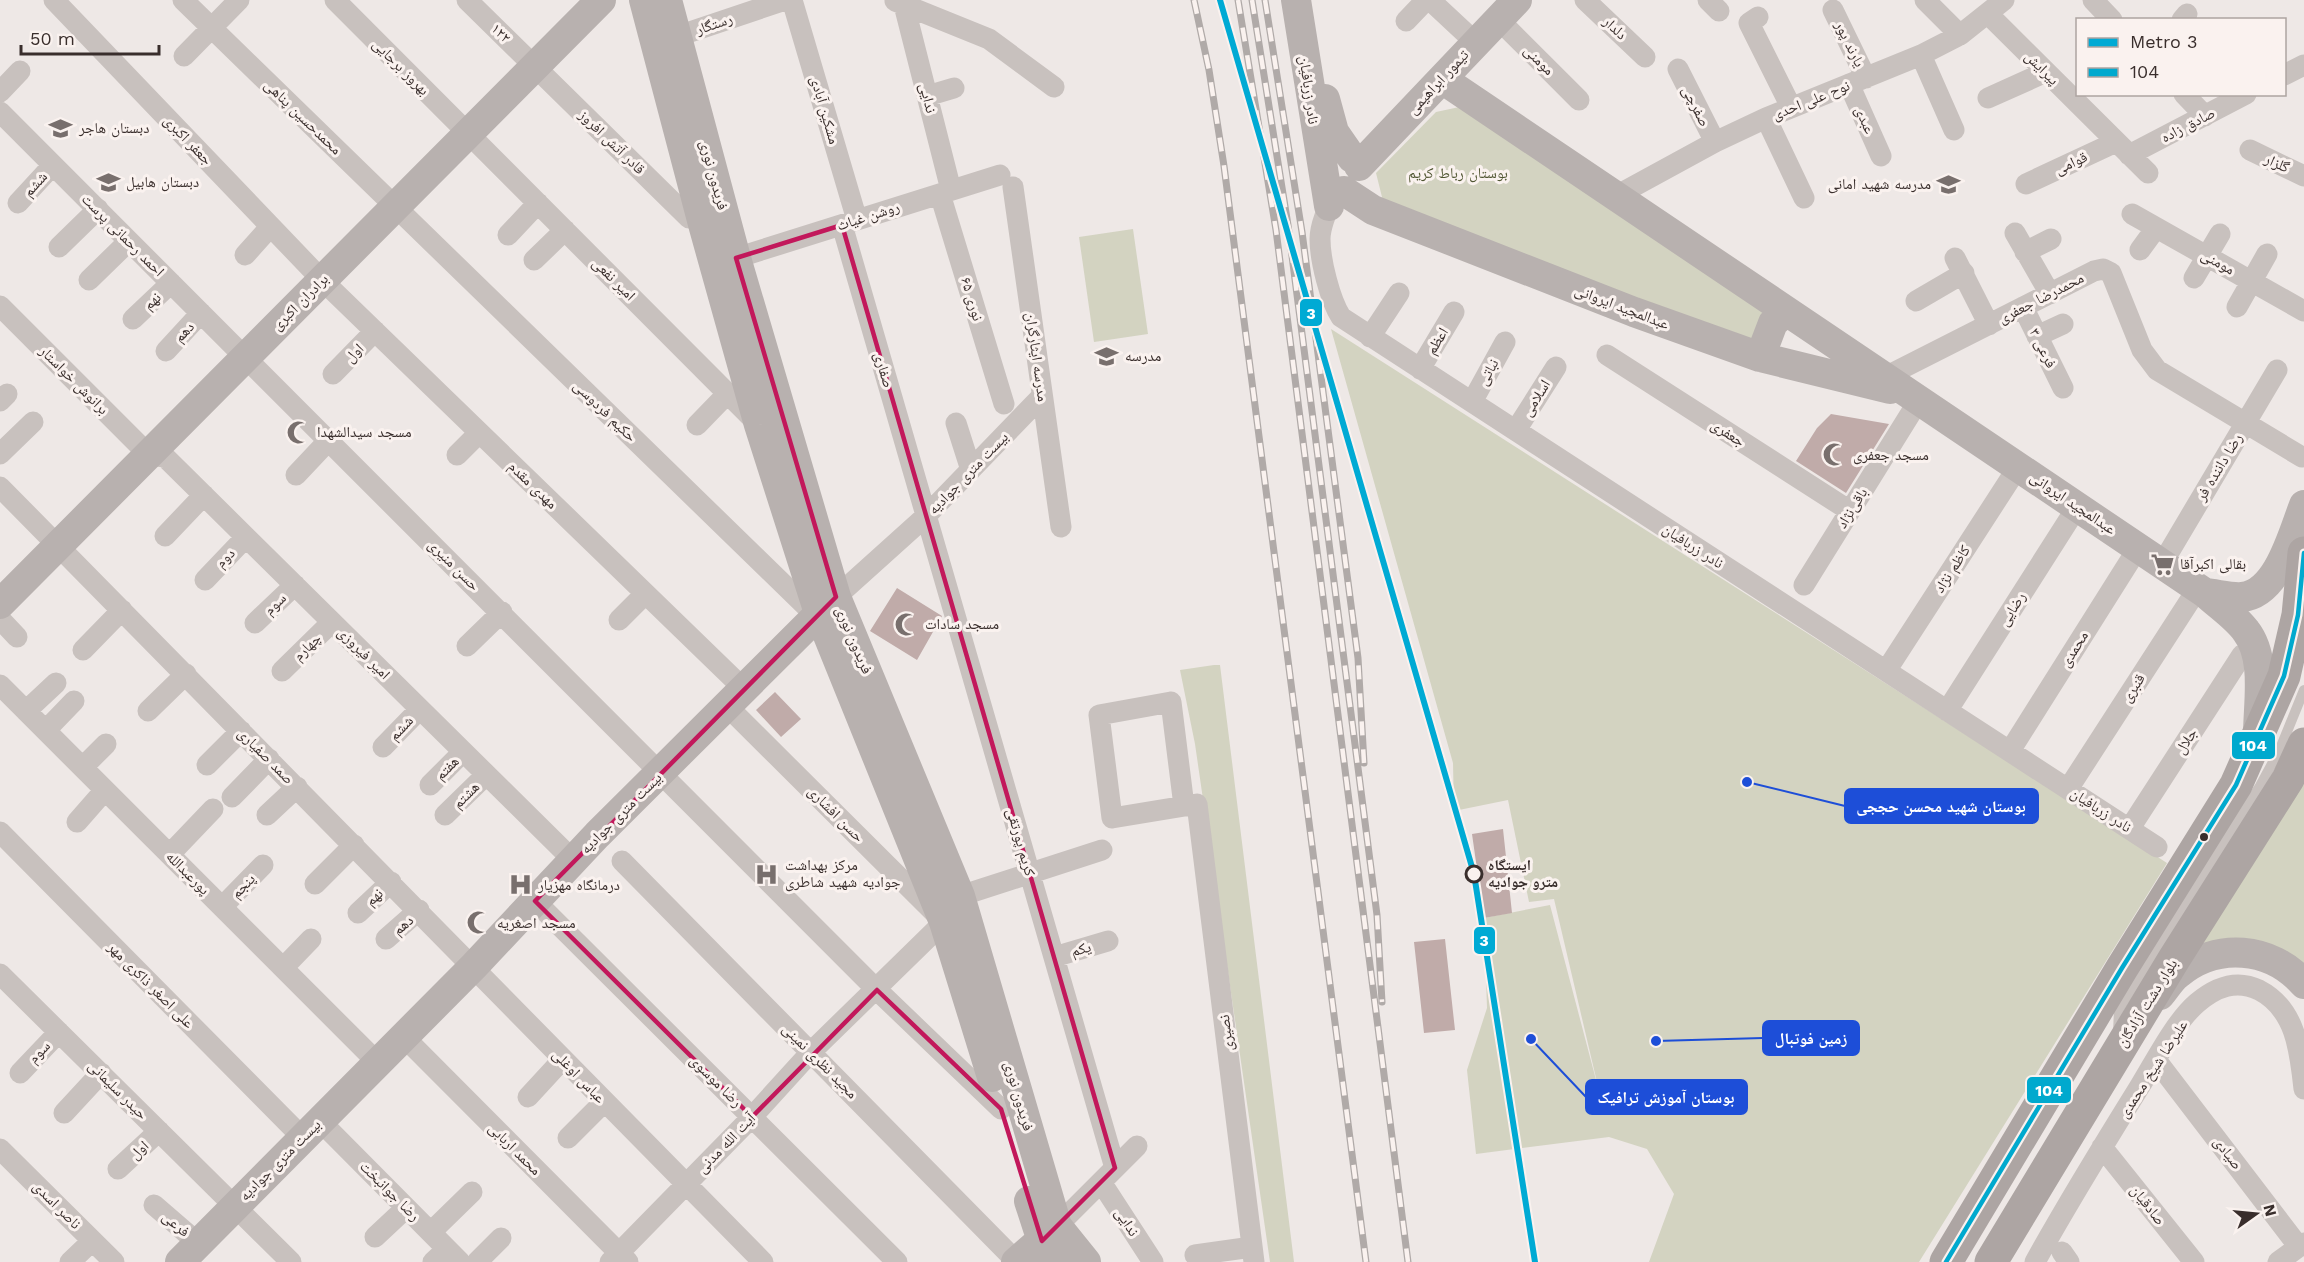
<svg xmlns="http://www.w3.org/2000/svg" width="2304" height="1262" font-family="'Work Sans','Noto Naskh Arabic',sans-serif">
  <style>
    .green { fill: #d3d3c1 }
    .building { fill: #c0aba9 }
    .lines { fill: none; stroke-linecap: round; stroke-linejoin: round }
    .lane { stroke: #c8c1be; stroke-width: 10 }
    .street { stroke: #c8c1be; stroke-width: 21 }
    .secondary { stroke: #b8b1af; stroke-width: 30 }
    .primary { stroke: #ada5a3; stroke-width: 33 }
    .rail-casing { stroke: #b0aaa8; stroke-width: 7 }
    .rail { stroke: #faf2ef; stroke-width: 4.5; stroke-dasharray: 14; stroke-linecap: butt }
    .bus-1-casing { stroke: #faf2ef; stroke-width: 9 }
    .bus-1 { stroke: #00a9ce; stroke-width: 4.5 }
    .metro-1-casing { stroke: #faf2ef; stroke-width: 10 }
    .metro-1 { stroke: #00aad4; stroke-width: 6 }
    .marked { fill: none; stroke: #c2185b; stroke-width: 4.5; stroke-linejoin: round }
    .bus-dot { fill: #392e2c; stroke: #faf2ef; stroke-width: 2 }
    .stop-dot { fill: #faf2ef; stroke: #392e2c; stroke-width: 3 }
    .labels { text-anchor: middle; stroke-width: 6; stroke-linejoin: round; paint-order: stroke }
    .street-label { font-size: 15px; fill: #392e2c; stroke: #faf2ef }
    .poi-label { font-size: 15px; fill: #392e2c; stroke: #faf2ef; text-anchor: start }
    .park-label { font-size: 15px; fill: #505632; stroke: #faf2ef }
    .stop-label { font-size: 15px; font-weight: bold; fill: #392e2c; stroke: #faf2ef; text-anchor: start }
    .leader { fill: none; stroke: #1d4ed8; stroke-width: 2 }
    .callout-dot { fill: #1d4ed8; stroke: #faf2ef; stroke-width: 2 }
    .callout { fill: #1d4ed8; stroke: #1d4ed8; stroke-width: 2 }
    .callout-label { font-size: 16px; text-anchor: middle; font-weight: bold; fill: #fff }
    .line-badge { stroke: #faf2ef; stroke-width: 2 }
    .badge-label { font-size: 16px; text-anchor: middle; font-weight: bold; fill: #fff }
  </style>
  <rect width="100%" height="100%" fill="#eee8e6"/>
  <path class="green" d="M1464,106L1770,312L1752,341L1385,209L1376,173L1436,112Z
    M1133,229L1148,334L1094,342L1079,237Z
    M1331,329L2167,863L1919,1262H1649L1674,1194L1647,1149L1609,1137L1476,1154L1467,1070L1487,1008L1484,918L1550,905L1600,1095L1554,899L1529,902L1508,800L1454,811L1453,763Z
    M1214,665H1220L1294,1262H1270L1195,744L1180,670Z
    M2304,761V970L2194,948Z"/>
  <path class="building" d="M1831,414L1889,424L1846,493L1796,461L1817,428Z
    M897,588L942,616L917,660L870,631Z
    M775,692L801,719L781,737L756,710Z
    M1503,829L1512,913L1484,918L1472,834Z
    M1445,939L1455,1030L1424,1033L1414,942Z"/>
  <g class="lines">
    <path class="lane" d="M2118,1033L2119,1009L2260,786L2280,749L2304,690"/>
    <path class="street" d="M54,0L322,280L744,689
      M183,0L816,616
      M335,0L756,422
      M467,0L689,218
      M792,0L857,220
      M1430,0L1475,42
      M1585,0L1645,57
      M1708,0L1719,11
      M1925,0L1960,35
      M2093,0L2112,20
      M895,1L989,39L1054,87
      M904,5L951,190
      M1833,10L1866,78
      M1988,14L2148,173
      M1758,17L1749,23L1791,107
      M1498,19L1579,100
      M2182,20L2187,14
      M1406,21L1426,0
      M678,36L785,0
      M1921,55L1954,130
      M184,56L239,0
      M1678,69L1715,142
      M2284,75L2304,65
      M1849,84L1881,156
      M0,92L20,71
      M2184,94L2205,116
      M927,96L954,88
      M1988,98L2046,72
      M0,112L877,990L1001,1109
      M1766,118L1804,198
      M2250,150L2304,176
      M2129,155L2246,94
      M2026,184L2116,142
      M1013,187L1061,527
      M1335,193C1329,206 1320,224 1320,239C1320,260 1330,300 1341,317L2157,847
      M940,194L1004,404
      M1616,196L1715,142L1766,118L1921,55L1960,35L2004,0
      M18,203L53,165
      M2132,214L2304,311
      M842,225L1115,1168
      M2015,233L2050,294
      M508,235L538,203
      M59,247L98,209
      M2140,250L2156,228
      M2025,252L2051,239
      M245,255L270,227
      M736,258L1000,175
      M1955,258L1989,325
      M534,260L565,230
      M2194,278L2220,234
      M89,280L129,241
      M1916,301L1964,273
      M0,306L149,455L165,457L574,861
      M2023,307L2063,388
      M2237,307L2267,254
      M133,319L171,283
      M2037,336L2063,324
      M1370,337L1399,293
      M166,351L201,313
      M1607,355L1850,511
      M1420,369L1454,312
      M333,374L375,331
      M1885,377L2094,271L2103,269L2111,273L2142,350L2157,370L2302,457
      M0,401L7,394
      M1472,402L1505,342
      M956,423L971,470
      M697,425L728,393
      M1516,430L1556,367
      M0,454L33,422
      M457,455L479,433
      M296,475L329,440
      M0,487L763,1262
      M165,536L204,495
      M2162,564L2277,370
      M205,580L246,537
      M1804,585L1919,400
      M836,597L926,516L1042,396
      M0,619L17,637
      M619,620L645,594
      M255,623L295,585
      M467,646L502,612
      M83,650L122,610
      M282,671L332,622
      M1886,671L2018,467
      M0,685L377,1062
      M26,711L56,683
      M148,711L186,674
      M1947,711L2077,507
      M46,730L74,701
      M383,747L420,709
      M2010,751L2138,548
      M207,765L241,731
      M83,767L106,744
      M430,785L463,752
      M2068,789L2198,588
      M232,797L269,759
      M1184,806L1171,702L1099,715L1112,818L1197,804L1254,1262
      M267,815L297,787
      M445,815L486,775
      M77,822L105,790
      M2130,828L2242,655
      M0,832L302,1137
      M170,854L213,809
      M622,861L1017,1262
      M315,884L354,845
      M960,896L1102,850
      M535,901L897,1262
      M222,907L263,865
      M358,913L391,882
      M386,939L419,910
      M1054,957L1108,941
      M283,968L311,939
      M0,974L291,1262
      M403,1036L628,1262
      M2156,1060L2299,1247
      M20,1073L59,1032
      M528,1097L563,1059
      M64,1113L101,1073
      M319,1120L460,1262
      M568,1138L604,1102
      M2102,1147L2194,1262
      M0,1149L114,1262
      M118,1169L159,1131
      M1101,1182L1153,1262
      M154,1205L198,1243
      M1057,1226L1137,1146
      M431,1232L472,1192
      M375,1237L406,1208
      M2062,1252L2069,1262
      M1195,1255L1252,1247
      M70,1262L92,1241
      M433,1262L447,1249
      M477,1262L501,1238
      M610,1262L752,1117L811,1052L944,922L727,706
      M2035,1262C2068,1202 2104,1144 2140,1086C2156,1060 2175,1022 2197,1003C2216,987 2236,979 2259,990C2296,1009 2300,1051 2304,1089
      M2278,1262L2304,1243"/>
    <path class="secondary" d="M644,0L704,228L759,425L819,613L944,922L992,1077
      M667,0L736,258L836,597L960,896L1057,1226L1086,1262
      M1296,0L1329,206
      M1442,79L2205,593C2218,605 2236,617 2246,631C2267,658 2258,703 2258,735
      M1325,99L1334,132L1352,158
      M1359,166L1517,0
      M1344,191L1373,210L1634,312L1760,357L1890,389
      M1760,357L1773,323L1786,311
      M2205,593C2217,594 2231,598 2242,597C2278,594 2293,533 2304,505
      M0,604L601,0
      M2160,995C2166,988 2171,979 2178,974C2216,942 2271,946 2304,984
      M1029,1201L1042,1241L1058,1262
      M180,1262L474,966L597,835L832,601
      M1016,1262L1055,1228"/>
    <path class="primary" d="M1946,1262L2122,968L2236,785L2284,676L2298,615L2304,553
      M1991,1262L2174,959L2288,779L2304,744"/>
    <defs>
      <path id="rail" d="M1194,0L1209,70L1224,166L1366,1262
        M1238,0L1276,230L1408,1262
        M1252,0L1288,225L1377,915L1382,1002
        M1265,0L1302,232L1358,658L1364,763"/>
    </defs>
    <use href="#rail" class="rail-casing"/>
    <use href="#rail" class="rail"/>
    <defs>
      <path id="bus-1" d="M1946,1262L2122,968L2236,785L2284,676L2298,615L2304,553"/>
    </defs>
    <use href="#bus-1" class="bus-1-casing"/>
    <use href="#bus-1" class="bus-1"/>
    <defs>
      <path id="metro-1" d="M1220,0L1474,874L1535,1262"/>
    </defs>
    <use href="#metro-1" class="metro-1-casing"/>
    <use href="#metro-1" class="metro-1"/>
  </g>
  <path class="marked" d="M842,225L1115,1168L1042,1241L1001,1109L877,990L752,1117L535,901L836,597L736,258Z"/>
  <defs>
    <symbol id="school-bare" viewBox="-9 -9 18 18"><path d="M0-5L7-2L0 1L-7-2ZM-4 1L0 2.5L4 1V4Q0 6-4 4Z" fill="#786f6d" stroke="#faf2ef" stroke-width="2.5" paint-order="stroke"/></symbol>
    <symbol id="mosque-bare" viewBox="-9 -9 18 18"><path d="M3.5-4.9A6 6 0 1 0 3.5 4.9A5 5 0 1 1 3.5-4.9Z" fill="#786f6d" stroke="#faf2ef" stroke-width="2.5" paint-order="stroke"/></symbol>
    <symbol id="supermarket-bare" viewBox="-9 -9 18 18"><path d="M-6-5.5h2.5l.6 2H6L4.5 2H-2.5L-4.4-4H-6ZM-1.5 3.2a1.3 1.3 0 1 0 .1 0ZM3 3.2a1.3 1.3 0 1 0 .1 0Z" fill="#786f6d" stroke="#faf2ef" stroke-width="2.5" paint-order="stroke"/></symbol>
    <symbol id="hospital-bare" viewBox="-9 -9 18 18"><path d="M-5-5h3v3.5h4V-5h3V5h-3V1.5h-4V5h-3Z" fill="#786f6d" stroke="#faf2ef" stroke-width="2.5" paint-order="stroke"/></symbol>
  </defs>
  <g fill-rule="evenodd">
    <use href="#school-bare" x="44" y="112" width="33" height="33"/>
    <use href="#school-bare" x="92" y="166" width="33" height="33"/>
    <use href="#school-bare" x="1932" y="168" width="33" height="33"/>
    <use href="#school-bare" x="1090" y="340" width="33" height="33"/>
    <use href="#mosque-bare" x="282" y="416" width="33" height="33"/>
    <use href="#mosque-bare" x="1818" y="438" width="33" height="33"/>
    <use href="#supermarket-bare" x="2146" y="548" width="33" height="33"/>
    <use href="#mosque-bare" x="890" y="608" width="33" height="33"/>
    <use href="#hospital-bare" x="750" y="858" width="33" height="33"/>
    <use href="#hospital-bare" x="504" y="868" width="33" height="33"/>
    <use href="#mosque-bare" x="462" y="906" width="33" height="33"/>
  </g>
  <circle class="bus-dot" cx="2204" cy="837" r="5"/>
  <circle class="stop-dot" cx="1474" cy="874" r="8"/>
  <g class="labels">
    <g class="street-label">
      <text transform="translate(714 24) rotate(-19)" y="5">رستگار</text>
      <text transform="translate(1615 28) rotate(43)" y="5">دلدار</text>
      <text transform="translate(501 33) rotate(44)" y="5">۱۲۲</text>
      <text transform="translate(1850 44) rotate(64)" y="5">یارند پور</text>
      <text transform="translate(1539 60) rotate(45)" y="5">مومنی</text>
      <text transform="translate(401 67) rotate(45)" y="5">بهروز برجایی</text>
      <text transform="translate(2042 68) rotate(45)" y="5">پیرایش</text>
      <text transform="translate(1438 82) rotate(-47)" y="5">تیمور ابراهیمی</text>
      <text transform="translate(1309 90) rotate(82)" y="5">نادر زربافیان</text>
      <text transform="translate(928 98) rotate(76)" y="5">ندایی</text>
      <text transform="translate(1811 100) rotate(-22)" y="5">نوح علی احدی</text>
      <text transform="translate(1696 106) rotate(63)" y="5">صفرچی</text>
      <text transform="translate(825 110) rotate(74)" y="5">مشکین آبادی</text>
      <text transform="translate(303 117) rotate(44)" y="5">محمدحسین پناهی</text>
      <text transform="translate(1865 120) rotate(66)" y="5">عبدی</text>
      <text transform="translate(2188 125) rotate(-27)" y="5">صادق زاده</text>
      <text transform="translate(188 140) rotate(46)" y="5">جعفر اکبری</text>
      <text transform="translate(612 142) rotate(44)" y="5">قادر آتش افروز</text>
      <text transform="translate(2071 163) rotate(-25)" y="5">قوامی</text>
      <text transform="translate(2277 163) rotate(25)" y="5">گلزار</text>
      <text transform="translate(714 175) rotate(75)" y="5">فریدون نوری</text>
      <text transform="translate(35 184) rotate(-48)" y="5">ششم</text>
      <text transform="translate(868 216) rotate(-18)" y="5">روشن غیاث</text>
      <text transform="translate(123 235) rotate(45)" y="5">احمد رحمانی پرست</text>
      <text transform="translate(2218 262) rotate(29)" y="5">مومنی</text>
      <text transform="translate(614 279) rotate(45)" y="5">امیر نفعی</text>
      <text transform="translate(2041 298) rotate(-27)" y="5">محمدرضا جعفری</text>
      <text transform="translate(972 299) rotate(73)" y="5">نوری ۶۵</text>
      <text transform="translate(152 301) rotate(-43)" y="5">نهم</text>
      <text transform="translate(300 302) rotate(-45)" y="5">برادران اکبری</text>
      <text transform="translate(1622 307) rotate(21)" y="5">عبدالمجید ایروانی</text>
      <text transform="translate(184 332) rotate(-47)" y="5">دهم</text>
      <text transform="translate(1437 341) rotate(-59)" y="5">اعظم</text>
      <text transform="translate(2043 348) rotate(64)" y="5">فرعی ۳</text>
      <text transform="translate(354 353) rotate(-46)" y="5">اول</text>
      <text transform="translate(1037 357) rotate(82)" y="5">مدرسه ایثارگران</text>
      <text transform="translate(884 370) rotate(74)" y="5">صفاری</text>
      <text transform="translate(1488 372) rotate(-61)" y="5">نباتی</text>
      <text transform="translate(74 380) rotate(45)" y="5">برانوش خواستار</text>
      <text transform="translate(1536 398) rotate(-58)" y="5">اسلامی</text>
      <text transform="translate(605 411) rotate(44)" y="5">حکیم فردوسی</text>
      <text transform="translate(1728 433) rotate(33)" y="5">جعفری</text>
      <text transform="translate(2219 467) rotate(-59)" y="5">رضا داننده‌ فر</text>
      <text transform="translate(968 473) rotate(-46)" y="5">بیست متری جوادیه</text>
      <text transform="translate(533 485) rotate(44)" y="5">مهدی مقدم</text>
      <text transform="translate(2073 503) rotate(34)" y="5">عبدالمجید ایروانی</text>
      <text transform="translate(1852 508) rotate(-58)" y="5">باقی‌نژاد</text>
      <text transform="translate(1693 546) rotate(33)" y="5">نادر زربافیان</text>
      <text transform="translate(225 558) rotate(-46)" y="5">دوم</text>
      <text transform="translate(454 565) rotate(45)" y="5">حسن منیری</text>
      <text transform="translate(1952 569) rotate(-57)" y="5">کاظم نژاد</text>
      <text transform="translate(275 604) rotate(-44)" y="5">سوم</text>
      <text transform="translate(2012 609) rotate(-58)" y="5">رضایی</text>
      <text transform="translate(854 640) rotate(67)" y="5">فریدون نوری</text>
      <text transform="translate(307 647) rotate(-44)" y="5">چهارم</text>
      <text transform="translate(2074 649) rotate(-58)" y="5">محمدی</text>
      <text transform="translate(364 653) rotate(45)" y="5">امیر فیروزی</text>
      <text transform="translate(2133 688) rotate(-57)" y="5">قنبری</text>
      <text transform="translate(401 728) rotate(-46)" y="5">ششم</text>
      <text transform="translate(2186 741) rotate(-57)" y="5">جلال</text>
      <text transform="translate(266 756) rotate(45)" y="5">صمد صفیاری</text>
      <text transform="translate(447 768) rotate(-45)" y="5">هفتم</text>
      <text transform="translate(466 795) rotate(-45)" y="5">هشتم</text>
      <text transform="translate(2101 810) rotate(33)" y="5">نادر زربافیان</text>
      <text transform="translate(621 813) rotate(-45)" y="5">بیست متری جوادیه</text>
      <text transform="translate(836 814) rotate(45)" y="5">حسن افشاری</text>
      <text transform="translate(1021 842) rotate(74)" y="5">کریم پورتقی</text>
      <text transform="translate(188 873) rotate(45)" y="5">پورعبدالله</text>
      <text transform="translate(243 886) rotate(-46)" y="5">پنجم</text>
      <text transform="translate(374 897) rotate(-43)" y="5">نهم</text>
      <text transform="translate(403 925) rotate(-41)" y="5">دهم</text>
      <text transform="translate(1081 949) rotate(-16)" y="5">یکم</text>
      <text transform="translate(151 985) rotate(45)" y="5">علی اصغر ذاکری مهر</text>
      <text transform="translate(2147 1003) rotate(-58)" y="5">بلوار دشت آزادگان</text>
      <text transform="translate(1226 1033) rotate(-97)" y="5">نصیری</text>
      <text transform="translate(39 1052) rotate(-46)" y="5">سوم</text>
      <text transform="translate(820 1061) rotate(45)" y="5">مجید نظری نمینی</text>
      <text transform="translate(2153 1069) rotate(-57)" y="5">علیرضا شیخ محمدی</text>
      <text transform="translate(579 1076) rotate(46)" y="5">عباس اوغلی</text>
      <text transform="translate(716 1081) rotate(45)" y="5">رضا موسوی</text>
      <text transform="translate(118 1090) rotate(45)" y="5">حیدر سلیمانی</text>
      <text transform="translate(1019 1096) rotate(74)" y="5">فریدون نوری</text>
      <text transform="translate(726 1143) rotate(-46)" y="5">آیت‌ الله مدنی</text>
      <text transform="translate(515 1149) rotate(45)" y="5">محمد اربابی</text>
      <text transform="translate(139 1150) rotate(-43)" y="5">اول</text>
      <text transform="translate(2228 1153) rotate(53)" y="5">صیادی</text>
      <text transform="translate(280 1160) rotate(-45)" y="5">بیست متری جوادیه</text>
      <text transform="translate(390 1191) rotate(45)" y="5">رضا جوانبخت</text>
      <text transform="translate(57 1205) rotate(45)" y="5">ناصر اسدی</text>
      <text transform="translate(2148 1205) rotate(52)" y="5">صادقیان</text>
      <text transform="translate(1127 1222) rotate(57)" y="5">ندایی</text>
      <text transform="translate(176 1224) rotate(40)" y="5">فرعی</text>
    </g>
    <g class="poi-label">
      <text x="79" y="133">دبستان هاجر</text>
      <text x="126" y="187">دبستان هابیل</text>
      <text x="1931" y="189" text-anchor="end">مدرسه شهید امانی</text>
      <text x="1125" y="361">مدرسه</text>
      <text x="317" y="437">مسجد سیدالشهدا</text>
      <text x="1853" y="460">مسجد جعفری</text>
      <text x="2180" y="569">بقالی اکبرآقا</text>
      <text x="925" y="629">مسجد سادات</text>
      <text x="785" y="870">مرکز بهداشت<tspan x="785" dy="17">جوادیه شهید شاطری</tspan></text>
      <text x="538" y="890">درمانگاه مهزیار</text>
      <text x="497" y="928">مسجد اصغریه</text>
    </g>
    <g class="park-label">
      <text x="1458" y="178">بوستان رباط کریم</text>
    </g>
    <g class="stop-label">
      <text x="1488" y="870">ایستگاه<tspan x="1488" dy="17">مترو جوادیه</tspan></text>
    </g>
  </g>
  <path class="leader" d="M1747 782L1845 806M1656 1041L1763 1038M1531 1039L1586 1097"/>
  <g class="callout-dot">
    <circle cx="1747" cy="782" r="6"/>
    <circle cx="1656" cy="1041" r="6"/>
    <circle cx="1531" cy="1039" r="6"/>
  </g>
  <g class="callout">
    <rect x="1845" y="789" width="193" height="34" rx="6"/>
    <rect x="1763" y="1021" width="96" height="34" rx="6"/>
    <rect x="1586" y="1080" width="161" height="34" rx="6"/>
  </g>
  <g class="callout-label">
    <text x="1941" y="812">بوستان شهید محسن حججی</text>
    <text x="1811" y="1044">زمین فوتبال</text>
    <text x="1666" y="1103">بوستان آموزش ترافیک</text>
  </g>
  <g class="line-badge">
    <rect x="1299" y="298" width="24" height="29" rx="6" fill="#00aad4"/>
    <rect x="2231" y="731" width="45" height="29" rx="6" fill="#00a9ce"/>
    <rect x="1473" y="926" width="23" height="29" rx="6" fill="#00aad4"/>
    <rect x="2026" y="1076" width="46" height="28" rx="6" fill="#00a9ce"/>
  </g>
  <g class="badge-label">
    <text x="1311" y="319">3</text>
    <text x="2253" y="751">104</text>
    <text x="1484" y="946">3</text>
    <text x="2049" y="1096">104</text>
  </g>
  <rect x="2076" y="18" width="210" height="78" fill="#faf2ef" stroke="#ada4a1" stroke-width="1.5"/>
  <rect x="2088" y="38" width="30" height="9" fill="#00aad4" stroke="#ada4a1" stroke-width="1.5"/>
  <text x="2130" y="48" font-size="18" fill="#392e2c">Metro 3</text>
  <rect x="2088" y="68" width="30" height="9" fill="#00a9ce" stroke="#ada4a1" stroke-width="1.5"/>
  <text x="2130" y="78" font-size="18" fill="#392e2c">104</text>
  <g transform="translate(2256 1214) rotate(75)" stroke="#faf2ef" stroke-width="4.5" paint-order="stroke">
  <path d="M0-4.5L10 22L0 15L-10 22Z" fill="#392e2c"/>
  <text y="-9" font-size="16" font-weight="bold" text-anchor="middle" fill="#392e2c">N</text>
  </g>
  <path d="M21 45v9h138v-9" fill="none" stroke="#392e2c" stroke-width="3"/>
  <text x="30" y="45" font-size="18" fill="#392e2c" stroke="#faf2ef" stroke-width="4.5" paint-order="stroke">50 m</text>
</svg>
